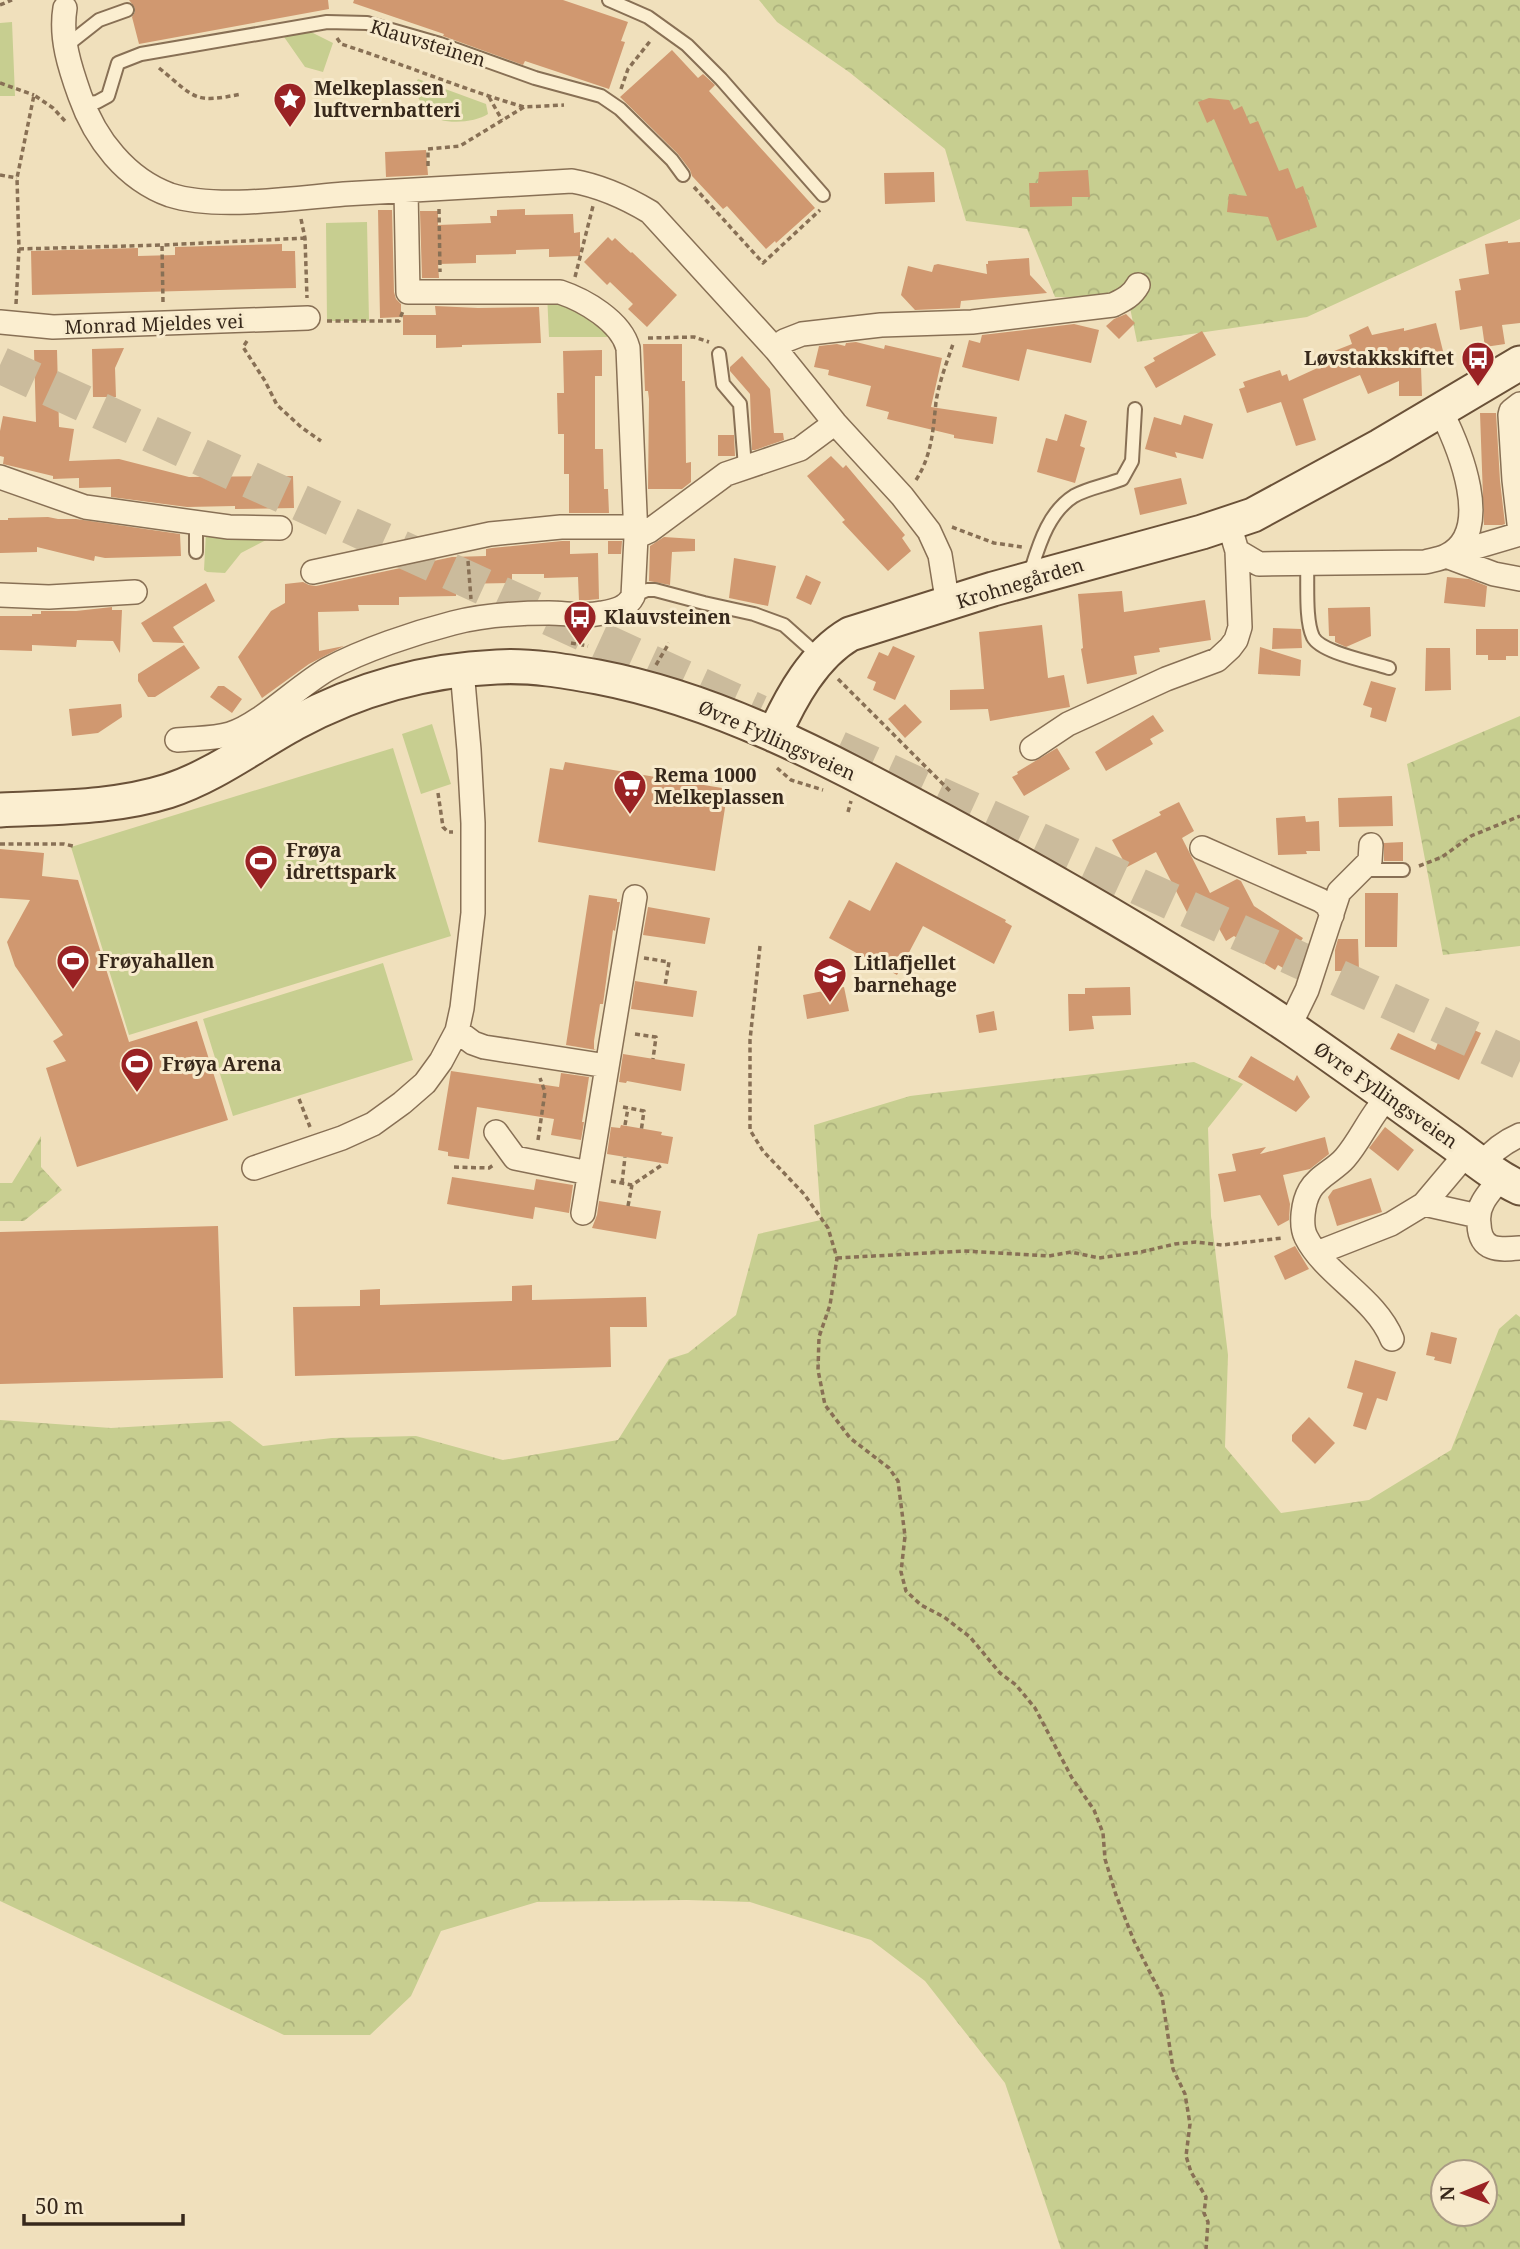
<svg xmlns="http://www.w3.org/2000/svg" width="1520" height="2249" font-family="'Noto Serif',serif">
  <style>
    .forest { fill: url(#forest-crowns); fill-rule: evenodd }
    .park { fill: #c7ce90 }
    .building { fill: #d09870 }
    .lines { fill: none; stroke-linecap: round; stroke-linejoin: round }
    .primary-tunnel { stroke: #cbbb9c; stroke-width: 37; stroke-dasharray: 37 18; stroke-linecap: butt }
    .lane-casing { stroke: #887055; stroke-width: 16 }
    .street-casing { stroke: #887055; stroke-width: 26 }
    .secondary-casing { stroke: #6a5138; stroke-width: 37 }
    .path { stroke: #887055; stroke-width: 3.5; stroke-dasharray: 5 3.5; stroke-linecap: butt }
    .lane { stroke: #fbeed0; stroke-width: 12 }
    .street { stroke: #fbeed0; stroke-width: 23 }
    .secondary { stroke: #fbeed0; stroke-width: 33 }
    .labels { text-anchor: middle; stroke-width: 6; stroke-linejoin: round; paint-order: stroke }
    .street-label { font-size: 19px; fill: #37281b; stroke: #f7eacc }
    .poi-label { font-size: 19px; font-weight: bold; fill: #37281b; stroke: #f7eacc; text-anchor: start }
  </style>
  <defs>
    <pattern id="forest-crowns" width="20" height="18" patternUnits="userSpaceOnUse" patternTransform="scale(1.75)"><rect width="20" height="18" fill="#c7ce90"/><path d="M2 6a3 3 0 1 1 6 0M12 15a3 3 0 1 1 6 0" fill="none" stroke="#acb17c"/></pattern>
  </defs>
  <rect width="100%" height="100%" fill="#f0e0bc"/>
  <path class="forest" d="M759,0H1520V219L1307,317L1137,342L1128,298L1055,297L1027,229L966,221L945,149L849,72L777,22Z
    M1520,716V946L1443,955L1407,764Z
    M1194,1062L1243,1084L1208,1128L1211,1216L1228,1355L1225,1447L1281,1513L1369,1500L1451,1450L1499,1329L1516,1314L1520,1317V2249H1061L1005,2083L925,1981L871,1940L750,1902L687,1900L537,1902L441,1931L411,1996L370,2035H284L0,1901V1420L111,1428L230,1421L263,1446L332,1438L416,1436L503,1460L618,1440L669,1359L688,1353L736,1315L758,1234L821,1220L814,1125L910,1096ZM1443,2172H1485V2214H1443Z
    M41,1136V1167L62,1190L24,1221H0V1183H12Z"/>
  <path class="park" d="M12,22L15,96H0V23Z
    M309,31L333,43L323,72L305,67L282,34Z
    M418,79L486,104L488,114C474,123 441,126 428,113C422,107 418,96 413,88Z
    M367,222L369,321H327L326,223Z
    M547,293L567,298L614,337H549Z
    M206,532L267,534L268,539L241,553L225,573L207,572L204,570Z
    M432,724L451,784L421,794L402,734Z
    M393,748L451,936L129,1035L71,847Z
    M383,963L413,1060L233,1116L203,1019Z"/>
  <path class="building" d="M129,0H328L329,9L139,44L132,17L135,12V8Z
    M354,0H563L628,22L621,41L625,42L609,89L525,61L523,65L443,36L444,34L353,3Z
    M672,50L698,78L703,74L715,85L709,91L815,208L776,243L775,241L766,249L727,206L723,209L692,176L690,170L678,154L620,97Z
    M1209,98L1229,100L1234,110L1242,106L1250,124L1258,121L1279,171L1288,168L1296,189L1303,186L1317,227L1277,241L1268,217L1227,212L1229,194L1247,196L1214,119L1207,123L1198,102Z
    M426,150L428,175L386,177L385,152Z
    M1088,170L1090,197H1072V206L1030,207L1029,183H1038L1039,172Z
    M934,172L935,202L885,204L884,173Z
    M525,209V215L573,214L574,233L580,232V256L549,257V249L516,250V254L476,255V263L438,264L439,278H422L420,211H438V225L491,223L490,216H497V210Z
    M378,210H392L394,292L396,299L401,304V317L380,318Z
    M608,237L612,241L615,238L631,253L632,252L677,295L647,327L628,309L633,304L610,282L607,285L584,262Z
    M1508,241V243L1520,242V323L1502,325L1505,344L1485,347L1482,326L1460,330L1455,291L1461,290L1459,279L1489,274L1485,244Z
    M282,244V251H295L296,288L32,295L31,251L138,248V256L175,255V247Z
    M1029,258L1030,275L1047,293L961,301L960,308L915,310L901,295L908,266L932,272L934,265L938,264L987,274L986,264H988V261Z
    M435,306L478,308L539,307L541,343L462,345V347L436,348V335H403V315H436Z
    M1126,314L1135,323L1119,339L1106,326L1114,319Z
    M1436,323L1444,355L1428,359L1430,364L1421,367L1422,396H1399V381L1368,394L1360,375L1303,399L1316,440L1296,446L1281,402L1247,413L1239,389L1245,387L1243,382L1280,370L1282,376L1287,374L1289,381L1324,365L1323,363L1327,362L1324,355L1352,344L1349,335L1368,326L1372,335L1404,328V331Z
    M1074,324L1099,330L1091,363L1027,349L1019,381L962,367L969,340L980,343L982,335Z
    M1202,331L1216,355L1156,388L1144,367L1155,361L1153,358Z
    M856,342L884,349L885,345L942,358L931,407L997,417L993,444L954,438V435L887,419L889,412L866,406L871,386L828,375L829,370L814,367L819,346L837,344L845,346L846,343Z
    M643,344H682V381H685L686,463L691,462V482L682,489H648L649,399L648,391H645Z
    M124,348L115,368L116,397H93L92,349Z
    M34,350H57L59,427L74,429L69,461L119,459L189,477L293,476L294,508L235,509V506L187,507L111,497V487L79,488V478L53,479V476L3,464L4,457L0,456V431L3,416L36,422Z
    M602,350V376H595V449H603L604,489H608L609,513H569V474H564V434H558L557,393H564L563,351Z
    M742,356L770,389L774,433H783L784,440L755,450H752L750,394L730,371V367Z
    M1480,413H1496L1500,481L1505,524L1502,525H1484Z
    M1065,414L1087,421L1080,446L1085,448L1075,483L1037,472L1046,438L1057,441Z
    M1184,415L1213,424L1203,459L1175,452L1177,458L1145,449L1154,417L1181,425Z
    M718,435H734L735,456H718Z
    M831,456L843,468L846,465L905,535L902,538L911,551L888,571L842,522L845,520L807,476Z
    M1181,478L1187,504L1140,515L1134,488Z
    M48,517L58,519H76L180,534L181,556L105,558L95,556L94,561L37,547V552L0,553V520H8V518Z
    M664,537L695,539V551L672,552L670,585L649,581L650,546Z
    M562,541H570V554L598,553L599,599L579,601L578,577L544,578V574H512V583L456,584V596L399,597V605H358L359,611L318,612L319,651L344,646L309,664L262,698L238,657L271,611L285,603V584L303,582L309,585L316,586L452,557L486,556V549L492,548Z
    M608,541H622L621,554H608Z
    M734,558L776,566L768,606L729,598Z
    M806,575L821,582L811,605L796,598Z
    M1447,577L1469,579L1487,586L1485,607L1444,603Z
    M206,583L215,601L173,627L184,643L153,642L141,623Z
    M1122,591L1124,612L1205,600L1211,640L1159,648L1160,652L1134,656L1137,674L1087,684L1081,649L1083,648L1078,594Z
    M112,607V610H122L120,653L113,641L77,640L76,647L32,645V651L0,650V616H32V614H41V611H76Z
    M1370,607L1371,636L1346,647L1335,642V636H1329L1328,608Z
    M1042,625L1048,678L1064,675L1070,707L990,721L988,709L950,710V690L984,689L979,632Z
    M1273,628L1301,629L1302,648L1272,649Z
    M1476,629H1518V656H1506V660H1488V655H1476Z
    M184,645L200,668L155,697H148L138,681V674Z
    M893,646L915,656L895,700L873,690L876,682L867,678L879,652L888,656Z
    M1260,647L1301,660L1300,676L1258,674Z
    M1426,648H1450L1451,690L1425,691Z
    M1371,681L1396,688L1386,722L1370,717L1372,708L1363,705Z
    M218,686H224L242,699L232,713L210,697Z
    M121,704L122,717L98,733L72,736L69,709Z
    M905,704L922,722L905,738L888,719Z
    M1153,715L1164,731L1150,739L1153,744L1106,771L1095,752Z
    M1057,748L1070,769L1024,796L1012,777L1018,774L1017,772Z
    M565,762L728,789L715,871L538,842L550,768L563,770Z
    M1392,796L1393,826L1339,827L1338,798Z
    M1179,802L1194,831L1182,838L1210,893L1237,879L1241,881L1254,906L1303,938L1283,968L1278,965L1275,970L1254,957L1258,952L1234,936L1226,941L1207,907L1189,916L1156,852L1127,867L1112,840L1161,815L1159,812Z
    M1305,816L1306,822L1319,821L1320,851H1306L1307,854L1278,855L1276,818Z
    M1403,842V861H1384V843Z
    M0,849L44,853L42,876L78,880L129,1042L197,1021L228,1120L77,1167L46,1068L66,1061L53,1041L63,1035L15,966L7,942L30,900L0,898Z
    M896,862L1006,920L1005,922L1012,926L994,964L923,926L897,975L829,938L849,900L870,911Z
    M1365,893H1398L1397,947H1365Z
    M589,895L617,899V902H620L615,931L613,930L603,1004H600L594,1041V1049L596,1050L566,1045Z
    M648,907L710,918L705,944L643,935Z
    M1338,939H1358L1359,971H1335V950Z
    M635,981L697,991L693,1017L631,1009Z
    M844,987L849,1011L807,1019L803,995Z
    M1130,987L1131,1015L1092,1016L1094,1029L1069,1031L1068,994H1085V988Z
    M994,1011L997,1030L979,1033L976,1015Z
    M1448,1019L1481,1033L1459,1080L1390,1049L1398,1033L1435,1050Z
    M623,1054L685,1064L681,1091L627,1081L626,1083L619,1082Z
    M1251,1056L1294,1081L1297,1075L1310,1097L1296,1112L1238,1077Z
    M451,1071L559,1087L561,1073L589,1077L582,1122H584L581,1140L551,1135L554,1119L477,1107L469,1159L448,1156V1152L438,1150Z
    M621,1125L662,1132L661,1135L673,1137L668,1164L607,1154L611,1127L620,1128Z
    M1385,1127L1414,1150L1398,1171L1369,1148Z
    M1325,1137L1329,1154L1310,1169L1283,1175L1290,1204L1289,1220L1278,1226L1260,1195L1224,1202L1218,1174L1236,1171L1232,1154L1266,1147L1260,1154Z
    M452,1177L534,1190L536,1179L573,1185L569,1213L535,1207L533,1219L447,1204Z
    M1371,1178L1382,1212L1337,1226L1328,1197L1333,1190Z
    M599,1201L661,1211L656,1239L592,1228L597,1215Z
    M218,1226L223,1378L0,1384V1232Z
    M1295,1246L1309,1269L1285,1280L1274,1256Z
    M532,1285V1300L646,1297L647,1327H610L611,1367L295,1376L293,1307L360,1306V1290L380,1289V1305L512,1301V1286Z
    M1431,1332L1457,1338L1451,1364L1434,1360L1435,1357L1426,1355Z
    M1355,1360L1396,1372L1387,1401L1377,1398L1366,1430L1353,1426L1363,1393L1347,1388Z
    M1309,1417L1335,1443L1315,1464L1292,1441V1435Z"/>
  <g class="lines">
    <path class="primary-tunnel" d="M0,365L759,713
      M838,749L1520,1061"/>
    <defs>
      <path id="lane" d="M609,0L648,17L687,45L721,79L823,195
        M66,46L99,20L127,10
        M82,104L97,102L108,96L118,63L141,54L327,22L367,23L440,44L535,78L601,96L620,109L672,160L683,175
        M719,354L723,384L740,404L745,467
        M196,523V552
        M1307,565C1308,584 1305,620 1313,637C1321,653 1372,662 1389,668
        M1032,567C1040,541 1050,511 1074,496C1088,488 1107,485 1122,479L1132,461L1135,409
        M633,596L647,590H655L704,603L754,614L784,625L821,658
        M1362,870H1403"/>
      <path id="street" d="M65,8C60,38 70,68 80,96C95,139 126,179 170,195C216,210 295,198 344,194C420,189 496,185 572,181C601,186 625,197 650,212L777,351L835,423L902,496L929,531L940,555L948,605
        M406,191L408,292H560C584,300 621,321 628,348L636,537
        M0,322L53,327L308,318
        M777,351L784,341L802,334L881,325L972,322L1113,305C1123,300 1132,296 1138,285
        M1520,404L1511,411L1510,415L1514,480L1520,532
        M0,477L85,507L229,527L280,528
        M1229,524L1237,551L1259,564L1425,562C1432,560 1440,559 1446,556C1496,533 1458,445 1441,411
        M1449,555L1520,534
        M1446,556L1494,574L1520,579
        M313,572L490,534L561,527H635
        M0,595L49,597L135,592
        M177,740C194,738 214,739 230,734C260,725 298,686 328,669C363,650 414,633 453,623C484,615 517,613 549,613C566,613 585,617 602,613C615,611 627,608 633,596L636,537L649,531L726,474L800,449L835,423
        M1032,748L1068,724L1166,679L1217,660L1230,648L1236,640L1240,627L1237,551
        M1202,848L1320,900L1327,905L1332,915
        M1289,1027L1307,990L1339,892L1370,861L1371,845
        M457,1031L473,1043L484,1047L607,1066
        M1378,1109C1366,1125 1358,1143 1345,1158C1335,1170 1318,1176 1310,1190C1303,1202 1300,1225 1306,1237C1325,1275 1376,1298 1392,1339
        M496,1132L515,1158L589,1173
        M1482,1164C1493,1150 1504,1142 1520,1135
        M254,1168L342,1138L373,1124L402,1103L425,1083L441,1061L457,1031L462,1008L473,913V823L469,750L462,670
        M1500,1179C1495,1186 1487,1194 1483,1202C1479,1209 1478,1217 1479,1224C1480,1251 1498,1250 1520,1248
        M1424,1204L1478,1216
        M583,1213L635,897
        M1317,1253L1391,1224L1424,1204L1467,1153"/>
      <path id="secondary" d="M774,735C791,697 814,655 850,634L993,589L1202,532L1253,515L1380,446L1520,363
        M0,810C56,807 114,808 168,791C214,776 253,746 295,723C358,689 426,670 497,667C531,665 565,671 598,677C724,701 837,764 949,824C1066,887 1181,954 1291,1028C1342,1063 1393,1100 1443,1136C1469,1154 1492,1175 1520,1188"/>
    </defs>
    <use href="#lane" class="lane-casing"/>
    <use href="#street" class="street-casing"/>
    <use href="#secondary" class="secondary-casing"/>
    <path class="path" d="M0,5L12,0
      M337,38L341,44C403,64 462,89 524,107
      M159,68C196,98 193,104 241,94
      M0,83L34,95
      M621,89L628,69L651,40
      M489,97L502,120
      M428,166V149L460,146L524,107L564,105
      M0,175L17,178
      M694,187L763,263L820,210
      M439,209L440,272
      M301,219L305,238L307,298
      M19,249L162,245
      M575,277L593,206
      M163,302L162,245L305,238
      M16,304L19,249L17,178L34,95L53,108L65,121
      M327,321H399L403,311
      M648,338L694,337L709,342
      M247,341L243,347L265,381L277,405L301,427L321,441
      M916,480C932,455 933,430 936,402C939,382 947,362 953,344
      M952,527L994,543L1022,547
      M468,561L471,599
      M571,643L588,646
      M656,665L669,643
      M838,679L951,792
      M777,768L791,780L823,790
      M438,793L443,827L448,832H453
      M848,812L851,801
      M0,844H64L73,846
      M1419,866L1442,857L1471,836L1520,816
      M760,946L750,1040V1130L763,1151L804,1194L828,1228L837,1258L830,1305L819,1337L818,1370L825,1405L850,1438L889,1468L898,1481L905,1536L901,1572L906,1591L921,1605L944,1617L970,1637L1000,1673L1016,1685L1035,1708L1072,1778L1094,1810L1103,1833L1105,1859L1116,1895L1134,1941L1162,1996L1173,2069L1185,2094L1190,2124L1186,2156L1191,2172L1206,2197L1204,2213L1208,2222L1206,2249
      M644,958L669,962L665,986
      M635,1034L656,1037L653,1059
      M299,1099L310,1127
      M623,1107L644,1111L641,1132
      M625,1125L628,1108
      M538,1140L545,1092L540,1078
      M454,1167L489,1168L495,1164
      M611,1181L632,1185L662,1165
      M622,1183L625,1157
      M628,1206L632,1185
      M837,1258L964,1251L1049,1256L1071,1252L1099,1258L1141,1252L1175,1244L1196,1242L1222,1245L1282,1238"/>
    <use href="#lane" class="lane"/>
    <use href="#street" class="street"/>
    <use href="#secondary" class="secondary"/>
  </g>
  <defs>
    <symbol id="sight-pin" viewBox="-11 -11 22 30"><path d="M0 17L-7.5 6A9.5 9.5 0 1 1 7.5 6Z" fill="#9a2224" stroke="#f7eacc"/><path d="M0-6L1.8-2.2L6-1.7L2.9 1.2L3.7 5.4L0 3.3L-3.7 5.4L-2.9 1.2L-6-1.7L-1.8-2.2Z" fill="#fff"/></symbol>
    <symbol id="bus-pin" viewBox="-11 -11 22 30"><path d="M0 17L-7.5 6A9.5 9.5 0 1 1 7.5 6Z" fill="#9a2224" stroke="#f7eacc"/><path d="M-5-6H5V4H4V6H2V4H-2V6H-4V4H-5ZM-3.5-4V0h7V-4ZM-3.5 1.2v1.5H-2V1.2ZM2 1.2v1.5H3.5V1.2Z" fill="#fff"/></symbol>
    <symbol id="supermarket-pin" viewBox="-11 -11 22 30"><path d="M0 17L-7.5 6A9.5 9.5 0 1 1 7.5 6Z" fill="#9a2224" stroke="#f7eacc"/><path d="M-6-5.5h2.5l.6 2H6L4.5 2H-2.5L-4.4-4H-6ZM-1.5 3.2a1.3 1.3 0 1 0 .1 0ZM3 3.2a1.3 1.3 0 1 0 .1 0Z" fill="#fff"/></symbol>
    <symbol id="stadium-pin" viewBox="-11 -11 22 30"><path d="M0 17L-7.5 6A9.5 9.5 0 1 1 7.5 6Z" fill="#9a2224" stroke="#f7eacc"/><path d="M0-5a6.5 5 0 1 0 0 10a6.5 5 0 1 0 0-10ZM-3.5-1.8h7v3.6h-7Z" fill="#fff"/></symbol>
    <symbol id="school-pin" viewBox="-11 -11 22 30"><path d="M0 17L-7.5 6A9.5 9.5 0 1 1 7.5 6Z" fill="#9a2224" stroke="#f7eacc"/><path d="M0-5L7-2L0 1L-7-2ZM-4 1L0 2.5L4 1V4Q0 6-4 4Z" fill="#fff"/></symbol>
  </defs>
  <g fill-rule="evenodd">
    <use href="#sight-pin" x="271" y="80" width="38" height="52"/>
    <use href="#bus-pin" x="1459" y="339" width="38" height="52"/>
    <use href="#bus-pin" x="561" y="598" width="38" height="52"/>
    <use href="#supermarket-pin" x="611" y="767" width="38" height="52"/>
    <use href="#stadium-pin" x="242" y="842" width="38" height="52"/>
    <use href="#stadium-pin" x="54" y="942" width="38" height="52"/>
    <use href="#school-pin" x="811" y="955" width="38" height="52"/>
    <use href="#stadium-pin" x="118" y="1045" width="38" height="52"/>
  </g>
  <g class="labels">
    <g class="street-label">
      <text transform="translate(428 43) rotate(17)" y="7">Klauvsteinen</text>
      <text transform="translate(154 324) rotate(-2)" y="7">Monrad Mjeldes vei</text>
      <text transform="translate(1020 583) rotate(-17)" y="7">Krohnegården</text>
      <text transform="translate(777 740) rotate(24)" y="7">Øvre Fyllingsveien</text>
      <text transform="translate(1386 1095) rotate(35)" y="7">Øvre Fyllingsveien</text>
    </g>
    <g class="poi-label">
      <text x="314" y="95">Melkeplassen<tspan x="314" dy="22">luftvernbatteri</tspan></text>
      <text x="1454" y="365" text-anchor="end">Løvstakkskiftet</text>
      <text x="604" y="624">Klauvsteinen</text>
      <text x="654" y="782">Rema 1000<tspan x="654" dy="22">Melkeplassen</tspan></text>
      <text x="286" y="857">Frøya<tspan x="286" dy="22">idrettspark</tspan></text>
      <text x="98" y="968">Frøyahallen</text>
      <text x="854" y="970">Litlafjellet<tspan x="854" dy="22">barnehage</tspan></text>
      <text x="162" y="1071">Frøya Arena</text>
    </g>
  </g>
  <g transform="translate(1464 2193) rotate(269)"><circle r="33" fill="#f7eacc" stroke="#aa9c85" stroke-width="2"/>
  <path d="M0-5L12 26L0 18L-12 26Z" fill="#9a2224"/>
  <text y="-10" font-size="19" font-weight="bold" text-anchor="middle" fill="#37281b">N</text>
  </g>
  <path d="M24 2214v10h159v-10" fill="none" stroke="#37281b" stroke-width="3.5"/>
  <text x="35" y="2214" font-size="21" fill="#37281b" stroke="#f7eacc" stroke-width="5" paint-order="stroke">50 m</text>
</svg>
